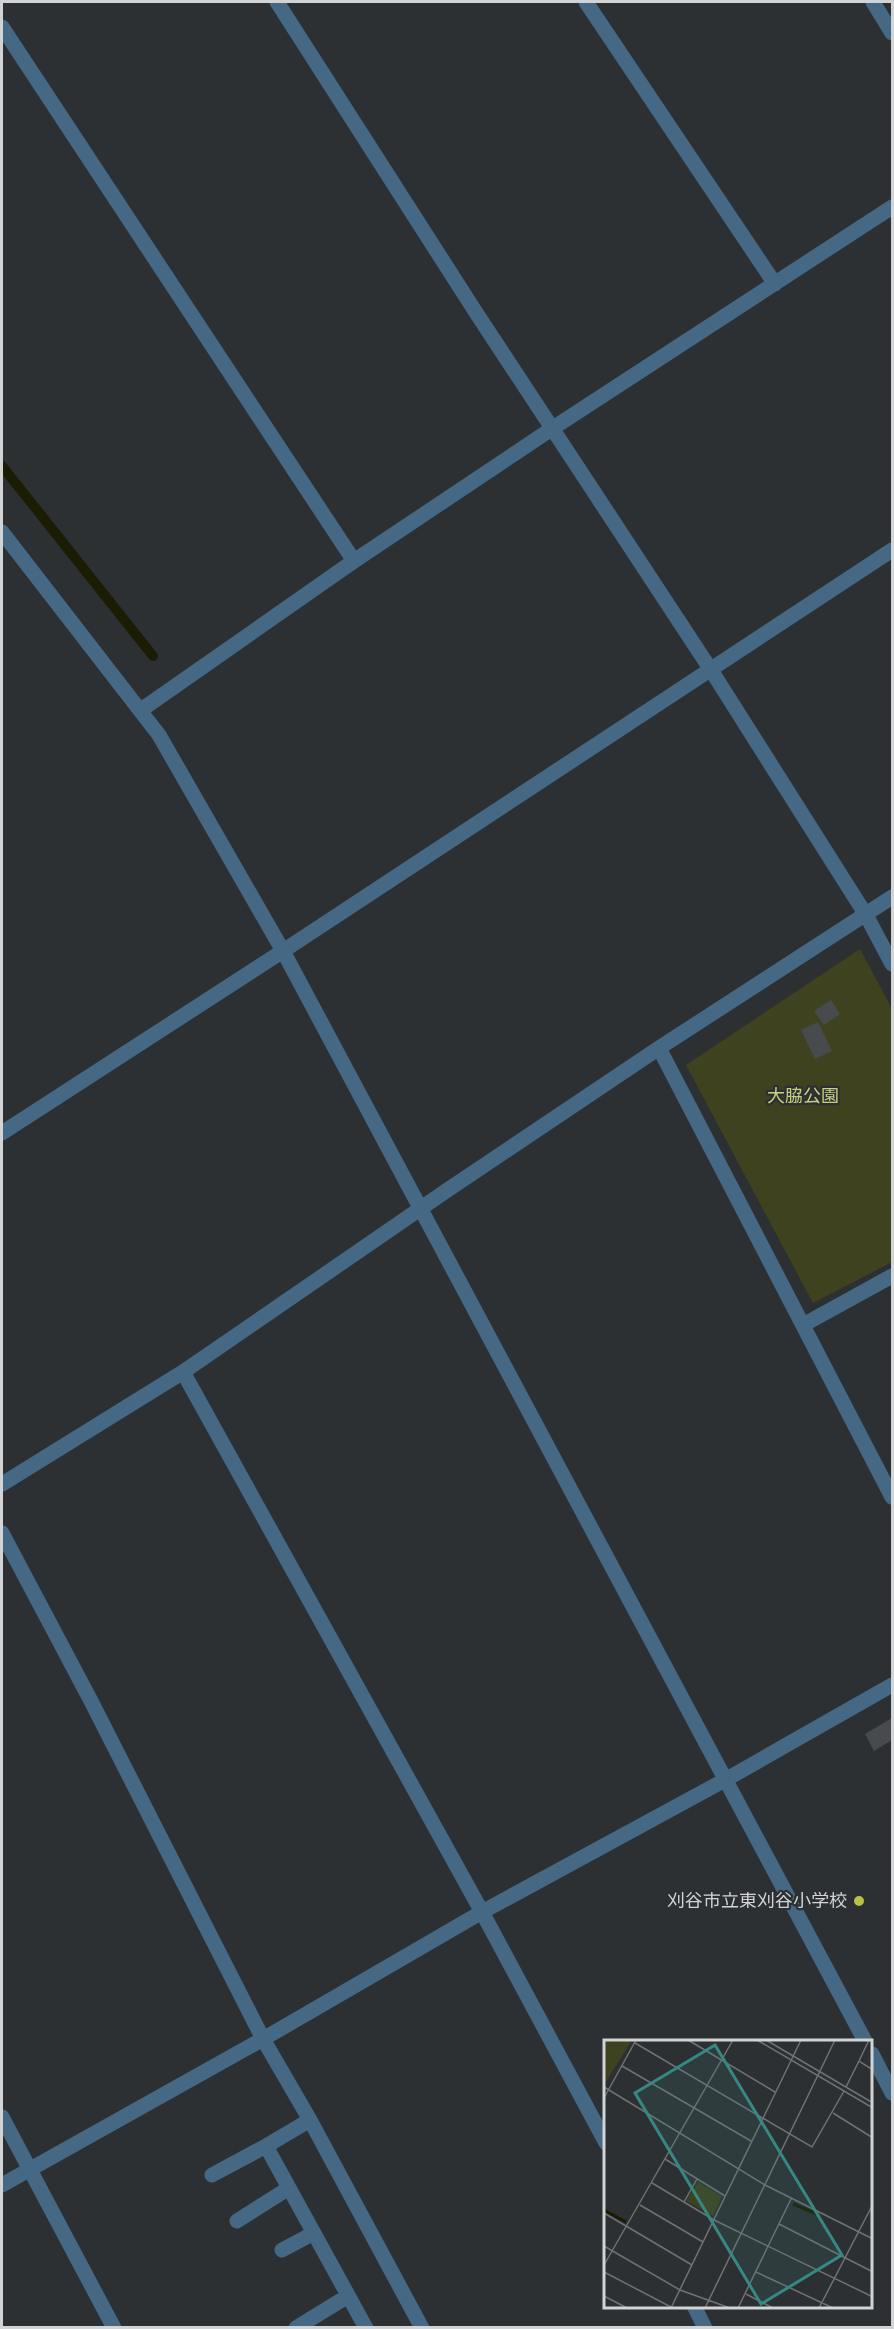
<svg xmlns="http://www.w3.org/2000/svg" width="894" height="2329" font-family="Lato,'Noto Sans JP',sans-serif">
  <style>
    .green { fill: #3f421f }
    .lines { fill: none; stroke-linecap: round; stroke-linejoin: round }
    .stream { stroke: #1b1d02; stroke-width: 10 }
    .building { fill: #484b4e }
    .minor { stroke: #456985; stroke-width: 15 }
    .poi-dot { fill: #b9c046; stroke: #2d3033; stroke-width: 2 }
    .labels { text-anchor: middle; stroke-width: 4.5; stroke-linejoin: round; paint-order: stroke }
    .park-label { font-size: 18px; fill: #c9cf7e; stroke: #2d3033 }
    .poi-label { font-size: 18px; fill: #d1d3d4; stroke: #2d3033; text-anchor: end }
    .inset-river { fill: none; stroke: #1b1d02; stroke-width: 3 }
    .inset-road { fill: none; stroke: #6f7173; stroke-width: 1.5 }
    .view { fill: #368982; fill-opacity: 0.15; stroke: #368982; stroke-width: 3 }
    .inset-edge { fill: none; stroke: #d1d3d4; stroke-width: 3 }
  </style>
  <rect width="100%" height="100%" fill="#2d3033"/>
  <path class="green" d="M860,949L892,1009V1262L813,1303L686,1065Z"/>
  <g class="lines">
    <path class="stream" d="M2,466L153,656"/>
  </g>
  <path class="building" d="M831,1000L840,1014L824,1025L814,1011Z
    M818,1022L832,1051L815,1059L801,1030Z
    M892,1718V1740L874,1751L865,1734Z"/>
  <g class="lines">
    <path class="minor" d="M277,2L475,311L711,670L866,915L892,964
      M586,2L775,284
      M873,2L892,33
      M2,27L354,561
      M2,532L159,735L283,951L865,2041
      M141,710L354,561L553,428L892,207
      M659,1048L892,1497
      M2,1133L283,951L892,550
      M803,1325L892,1276
      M183,1372L482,1912L606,2143
      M2,1484L183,1372L446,1191L659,1048L892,897
      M2,1533L91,1701L263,2039L310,2120L422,2328
      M872,2054L892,2093
      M2,2117L114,2328
      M310,2120L266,2146L366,2328
      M212,2175L266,2146
      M2,2185L263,2039L482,1912L725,1780L892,1685
      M237,2221L289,2188
      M282,2250L314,2233
      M694,2306L705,2328
      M296,2328L348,2296"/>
  </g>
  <circle class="poi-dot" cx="859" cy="1901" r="6"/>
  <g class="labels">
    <g class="park-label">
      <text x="803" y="1102">大脇公園</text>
    </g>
    <g class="poi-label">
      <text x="847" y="1907">刈谷市立東刈谷小学校</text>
    </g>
  </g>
  <g transform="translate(604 2040)">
    <rect width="268" height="268" fill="#2d3033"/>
    <path d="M0,0H28L1,43H0ZM94,142L118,156L109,176L82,161Z" fill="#3f421f"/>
    <path class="inset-river" d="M189,164L213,174M0,170L22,182"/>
    <path class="inset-road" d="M84,0L171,52M153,0L269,68M162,0L269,63M31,3L208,107L240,51M255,21L265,0M18,26L147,101M0,47L161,145L269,199M242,47L255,21L269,30M0,58L32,0M229,73L269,98M61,119L121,156M48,143L110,180L269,257M80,162L93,139M36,165L99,202M0,173L88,225M175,184L269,232M0,206L76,250L126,268M0,225L129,0M0,232L67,267M152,232L229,268M142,254L169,268M0,256L23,268M67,268L197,0M101,268L231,0M134,268L187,159M215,268L269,164"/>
    <path class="view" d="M111,5L238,215L157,264L31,53Z"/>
    <rect width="268" height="268" class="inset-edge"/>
  </g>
  <rect width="894" height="2329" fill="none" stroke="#d1d3d4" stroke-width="6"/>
</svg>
